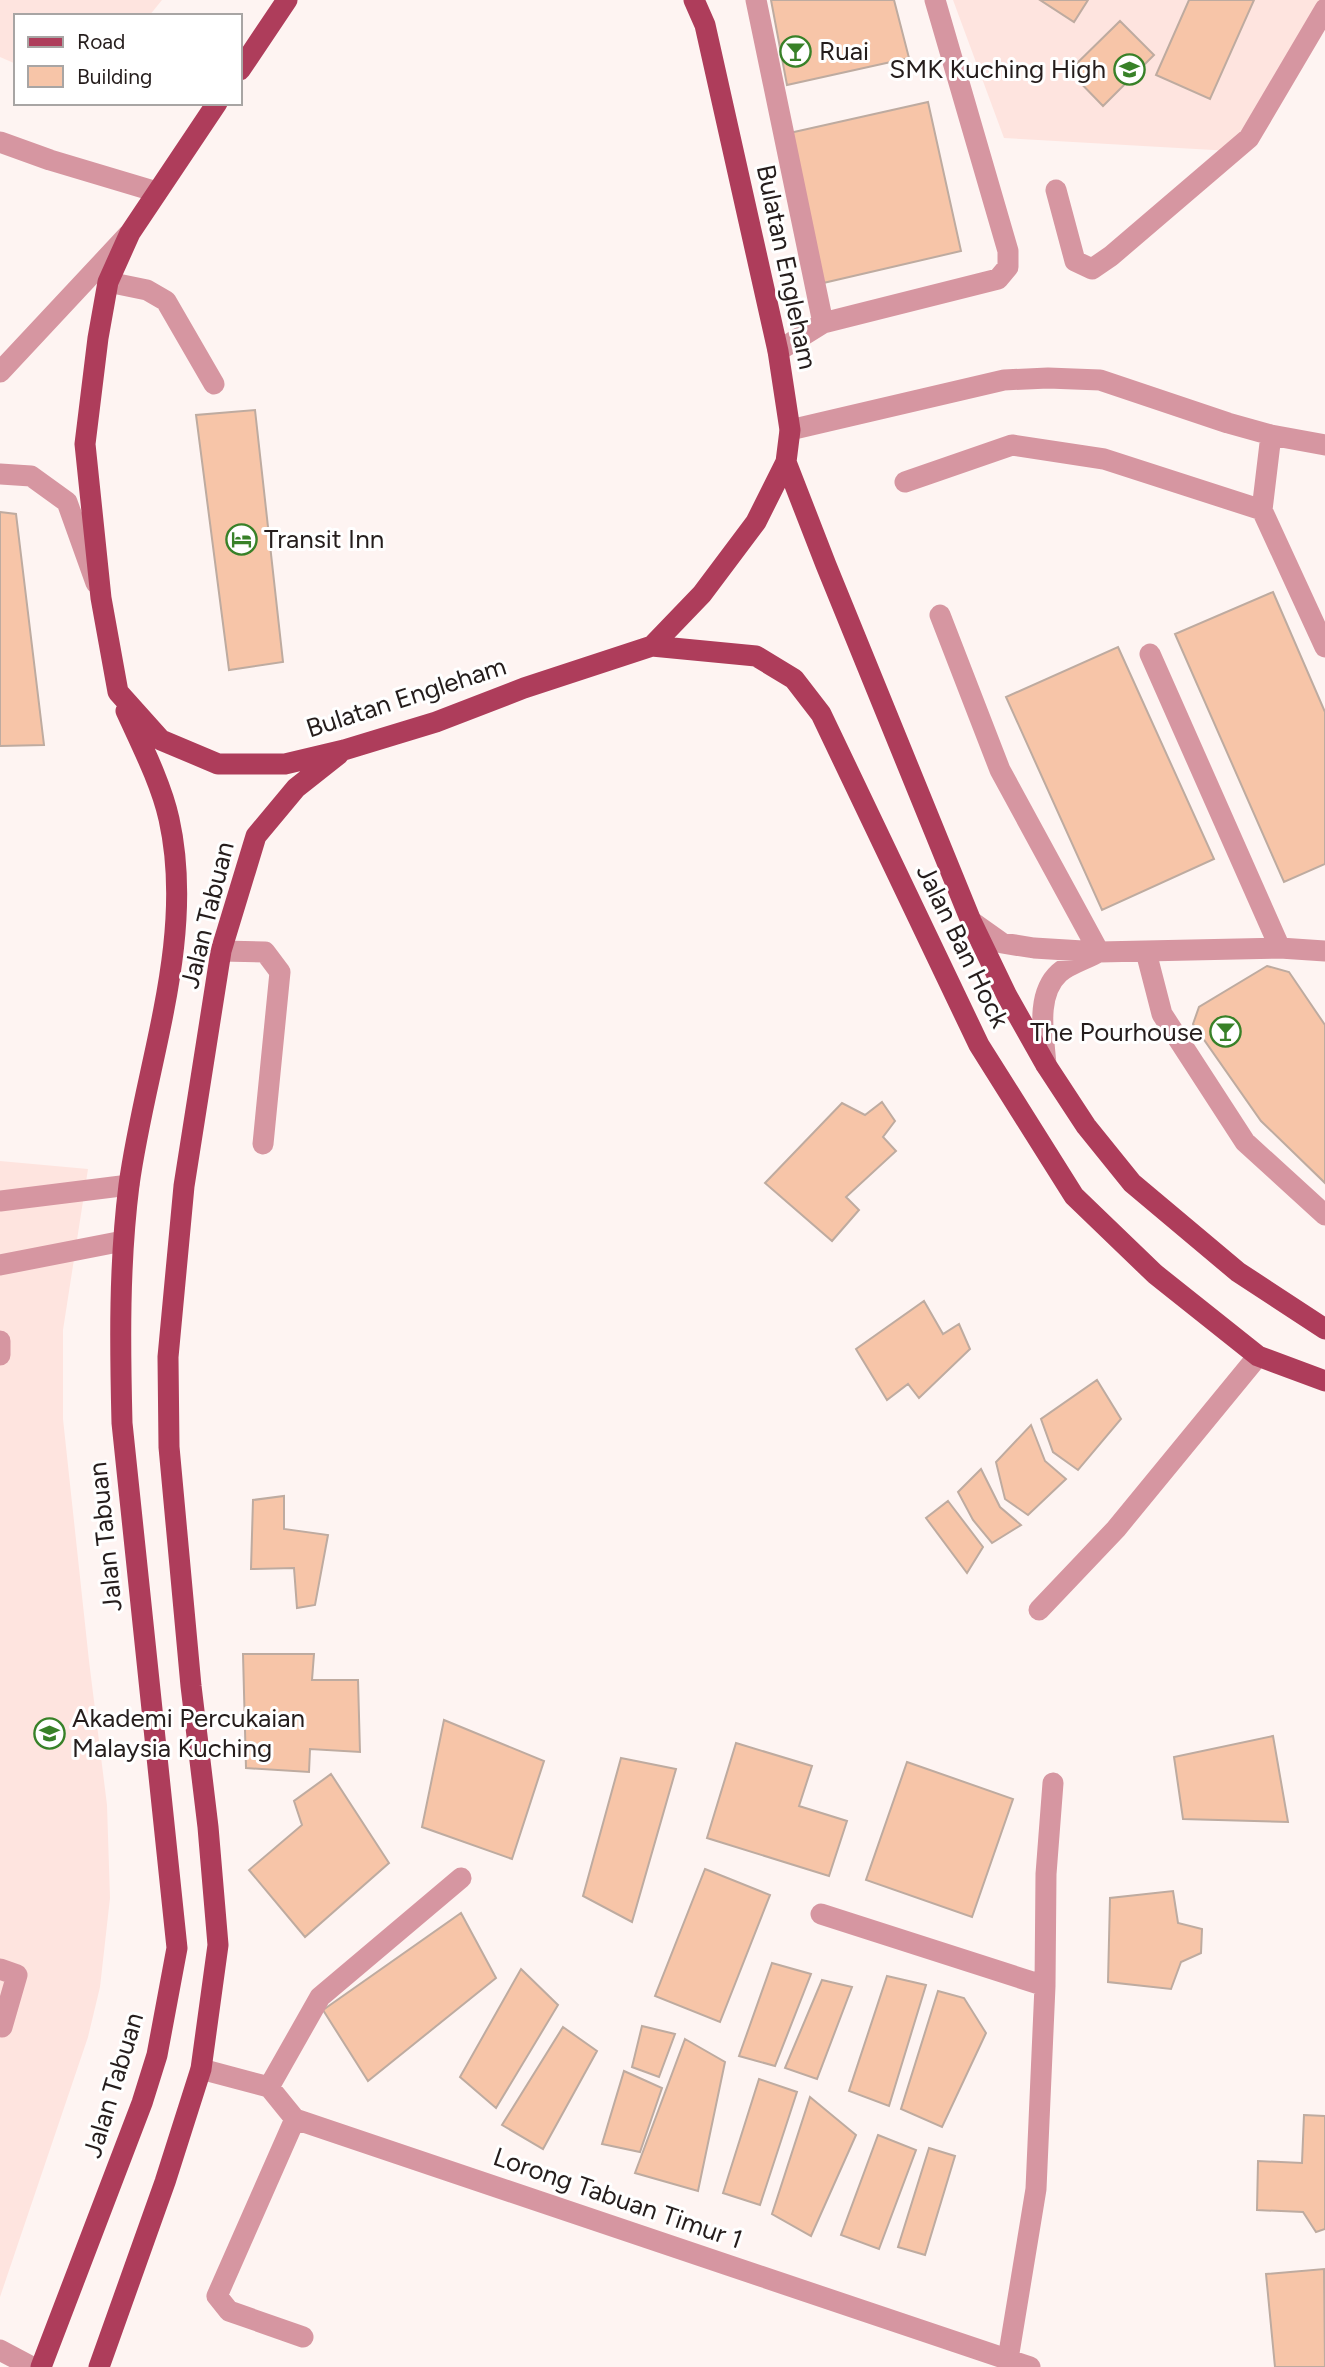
<svg xmlns="http://www.w3.org/2000/svg" width="1325" height="2367" font-family="Figtree,sans-serif">
  <style>
    .built { fill: #fee4df }
    .building { fill: #f7c5a8; stroke: #beaba0; stroke-width: 2 }
    .lines { fill: none; stroke-linecap: round; stroke-linejoin: round }
    .minor { stroke: #d696a1; stroke-width: 21 }
    .major { stroke: #ae3d5b; stroke-width: 21 }
    .labels { text-anchor: middle; stroke-width: 6; stroke-linejoin: round; paint-order: stroke }
    .poi-label { font-size: 26px; fill: #251d1c; stroke: #fff; text-anchor: start }
    .street-label { font-size: 26px; fill: #251d1c; stroke: #fff }
  </style>
  <rect width="100%" height="100%" fill="#fef4f2"/>
  <path class="built" d="M0,0H162L149,16H16V64L0,57Z
    M953,0H1322L1231,151L1004,138Z
    M0,1161L88,1169L63,1330V1419L89,1661L107,1805L110,1898L100,1987L88,2037L0,2297Z"/>
  <path class="building" d="M771,0H894L909,58L787,85Z
    M1040,0H1088L1074,22Z
    M1189,0H1254L1210,99L1156,75Z
    M1120,21L1154,55L1103,106L1069,71Z
    M928,102L961,251L819,284L785,134Z
    M255,410L283,662L229,670L196,415Z
    M0,512L16,514L44,745L0,746Z
    M1273,592L1325,712V864L1284,882L1175,634Z
    M1118,647L1214,859L1102,910L1006,697Z
    M1267,966L1289,972L1325,1025V1183L1261,1121L1193,1024L1199,1007Z
    M882,1102L895,1121L883,1137L896,1151L846,1197L859,1210L832,1241L765,1183L842,1103L865,1115Z
    M924,1301L943,1334L959,1324L970,1349L919,1398L908,1384L887,1400L856,1349Z
    M1097,1380L1121,1419L1078,1470L1053,1452L1041,1419Z
    M1031,1425L1045,1461L1066,1479L1028,1515L1005,1499L996,1462Z
    M981,1469L1000,1507L1021,1525L992,1543L973,1520L958,1492Z
    M284,1496V1529L328,1535L315,1605L297,1608L294,1568L251,1569L253,1500Z
    M948,1501L983,1547L967,1573L926,1518Z
    M243,1654H314L312,1680H358L360,1752L310,1749L309,1772L246,1768Z
    M444,1720L544,1761L512,1859L422,1827Z
    M1273,1736L1288,1822L1183,1819L1174,1757Z
    M736,1743L812,1766L799,1806L847,1821L829,1876L707,1838Z
    M621,1758L676,1769L632,1922L583,1896Z
    M907,1762L1013,1799L972,1917L866,1880Z
    M331,1774L389,1863L305,1937L249,1870L302,1825L294,1801Z
    M705,1869L770,1895L720,2022L655,1996Z
    M1173,1891L1178,1923L1202,1929L1201,1953L1181,1962L1171,1989L1108,1982L1110,1898Z
    M461,1913L496,1978L368,2081L323,2010Z
    M772,1963L811,1974L775,2066L739,2056Z
    M521,1969L558,2005L496,2108L460,2077Z
    M887,1976L926,1985L889,2106L849,2091Z
    M822,1980L852,1987L817,2079L785,2068Z
    M938,1991L964,1998L986,2033L942,2127L901,2109Z
    M642,2026L675,2034L659,2077L632,2067Z
    M563,2027L597,2051L543,2149L502,2125Z
    M685,2039L725,2062L698,2191L635,2173Z
    M624,2071L662,2088L640,2152L602,2144Z
    M759,2079L797,2092L760,2205L723,2193Z
    M810,2097L856,2135L811,2236L772,2214Z
    M1304,2115L1325,2116V2229L1316,2232L1303,2212L1257,2210L1258,2161L1302,2163Z
    M878,2135L916,2150L879,2249L841,2235Z
    M929,2148L955,2156L925,2255L898,2247Z
    M1324,2269L1325,2367H1275L1266,2274Z"/>
  <g class="lines">
    <path class="minor" d="M756,0L823,323
      M0,142L50,160L157,192
      M1056,190L1075,261L1092,269L1111,256L1249,138L1325,9
      M108,282L147,290L166,301L214,384
      M778,351L823,323L998,279L1008,267V251L935,0
      M0,372L128,235
      M790,430L1004,380L1048,378L1100,380L1228,423L1271,435L1325,445
      M1271,435L1262,510L1325,647
      M0,474L31,476L67,502L96,583
      M905,482L1012,445L1104,459L1262,510
      M940,615L1000,770L1099,952
      M1150,654L1280,948
      M971,921L1002,943L1034,948L1099,952L1280,948L1325,951
      M221,951L265,952L280,972L263,1144
      M1146,952L1162,1014L1245,1142L1325,1215
      M1046,1065C1044,1037 1035,995 1059,973C1069,964 1087,959 1099,952
      M0,1201L129,1185
      M0,1265L123,1241
      M0,1341V1355
      M1039,1610L1116,1529L1258,1356
      M821,1914L1045,1986
      M0,1969L17,1975L2,2027L0,2026
      M201,2069L269,2087L295,2119L1030,2367
      M269,2087L320,1997L461,1878
      M295,2119L217,2296L229,2311L303,2337
      M0,2350L32,2367
      M1008,2359L1036,2189L1045,1986L1046,1874L1053,1783"/>
    <path class="major" d="M240,70L287,0
      M217,103L130,233L108,282L98,338L85,444L101,598L118,692L161,740L218,764H285L344,750L436,722L524,688L652,646L702,594L756,522L786,462L790,430L778,351L705,25L694,0
      M786,462L826,565L971,921L1007,996L1046,1065L1086,1126L1132,1183L1238,1272L1325,1329
      M652,646L756,656L794,679L821,714L979,1045L1074,1196L1155,1274L1258,1356L1325,1381
      M41,2367L142,2103L157,2055L177,1948L122,1423C120,1344 119,1264 129,1185C145,1066 196,940 169,819C161,783 141,744 126,711
      M99,2367L165,2182L201,2069L218,1945L208,1827L191,1686L169,1447L168,1357L184,1186L221,951L256,836L296,788L339,754"/>
  </g>
  <defs>
    <symbol id="bar-ring" viewBox="-11 -11 22 22"><circle r="9.5" fill="#fff" stroke="#388128" stroke-width="1.5"/><path d="M-6-5H6L.8 .8V4.5H3.5V6h-7V4.5H-.8V.8Z" fill="#388128"/></symbol>
    <symbol id="school-ring" viewBox="-11 -11 22 22"><circle r="9.5" fill="#fff" stroke="#388128" stroke-width="1.5"/><path d="M0-5L7-2L0 1L-7-2ZM-4 1L0 2.5L4 1V4Q0 6-4 4Z" fill="#388128"/></symbol>
    <symbol id="hotel-ring" viewBox="-11 -11 22 22"><circle r="9.5" fill="#fff" stroke="#388128" stroke-width="1.5"/><path d="M-6-4.5h1.5V1H6V5H4.5V3h-9V5H-6ZM-4 0a1.8 1.8 0 1 1 3.6 0ZM.5 0V-2.5h3Q6-2.5 6 0Z" fill="#388128"/></symbol>
    <symbol id="university-ring" viewBox="-11 -11 22 22"><circle r="9.5" fill="#fff" stroke="#388128" stroke-width="1.5"/><path d="M0-5L7-2L0 1L-7-2ZM-4 1L0 2.5L4 1V4Q0 6-4 4Z" fill="#388128"/></symbol>
  </defs>
  <g fill-rule="evenodd">
    <use href="#bar-ring" x="778" y="34" width="35" height="35"/>
    <use href="#school-ring" x="1112" y="52" width="35" height="35"/>
    <use href="#hotel-ring" x="224" y="522" width="35" height="35"/>
    <use href="#bar-ring" x="1208" y="1014" width="35" height="35"/>
    <use href="#university-ring" x="32" y="1716" width="35" height="35"/>
  </g>
  <g class="labels">
    <g class="poi-label">
      <text x="819" y="60">Ruai</text>
      <text x="1106" y="78" text-anchor="end">SMK Kuching High</text>
      <text x="264" y="548">Transit Inn</text>
      <text x="1203" y="1041" text-anchor="end">The Pourhouse</text>
      <text x="72" y="1727">Akademi Percukaian<tspan x="72" dy="30">Malaysia Kuching</tspan></text>
    </g>
    <g class="street-label">
      <text transform="translate(787 267) rotate(78)" y="9">Bulatan Engleham</text>
      <text transform="translate(406 697) rotate(-18)" y="9">Bulatan Engleham</text>
      <text transform="translate(207 915) rotate(-76)" y="9">Jalan Tabuan</text>
      <text transform="translate(963 946) rotate(64)" y="9">Jalan Ban Hock</text>
      <text transform="translate(105 1537) rotate(-96)" y="9">Jalan Tabuan</text>
      <text transform="translate(113 2085) rotate(-73)" y="9">Jalan Tabuan</text>
      <text transform="translate(618 2198) rotate(19)" y="9">Lorong Tabuan Timur 1</text>
    </g>
  </g>
  <rect x="14" y="14" width="228" height="91" fill="#ffffff" stroke="#a8a5a4" stroke-width="2"/>
  <rect x="28" y="37" width="35" height="10" fill="#ae3d5b" stroke="#a8a5a4" stroke-width="2"/>
  <text x="77" y="49" font-size="21" fill="#251d1c">Road</text>
  <rect x="28" y="66" width="35" height="21" fill="#f7c5a8" stroke="#a8a5a4" stroke-width="2"/>
  <text x="77" y="84" font-size="21" fill="#251d1c">Building</text>
</svg>
